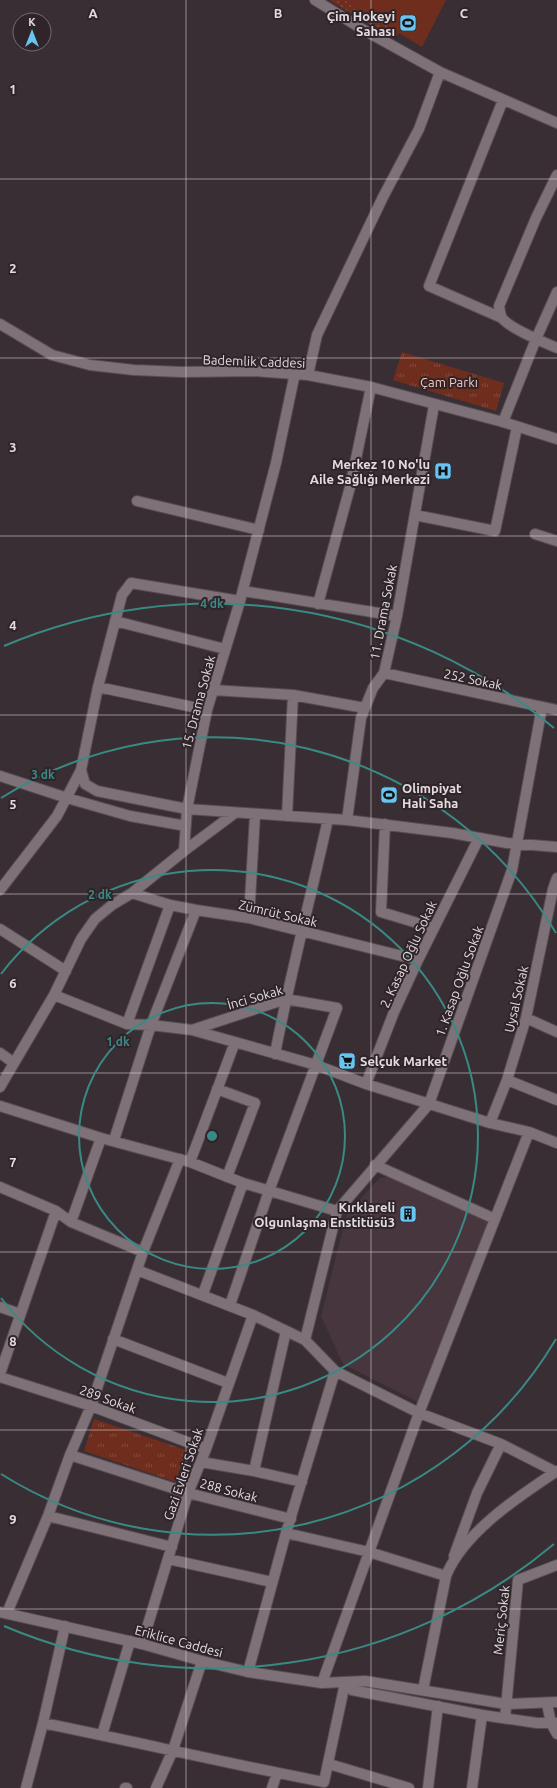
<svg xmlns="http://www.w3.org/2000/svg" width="557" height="1788" font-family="Ubuntu,sans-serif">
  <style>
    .built { fill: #47363e }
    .grass { fill: url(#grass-dots) }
    .park { fill: url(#park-tufts) }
    .garden { fill: #6f2d1d }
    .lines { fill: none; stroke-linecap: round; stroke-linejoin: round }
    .minor-casing { stroke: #574d52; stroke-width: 12 }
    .tertiary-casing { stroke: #574d52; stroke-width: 12 }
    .minor { stroke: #7e7278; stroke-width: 10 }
    .tertiary { stroke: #7e7278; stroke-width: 10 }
    .grid { fill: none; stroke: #e3dcdf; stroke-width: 1; stroke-opacity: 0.55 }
    .ring { fill: none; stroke: #398a85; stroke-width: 2 }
    .labels { text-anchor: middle; stroke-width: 4; stroke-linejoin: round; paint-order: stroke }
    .poi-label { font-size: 13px; font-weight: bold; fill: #e3dcdf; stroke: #2e2429; text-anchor: end }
    .street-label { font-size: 13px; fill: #e3dcdf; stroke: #2e2429 }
    .park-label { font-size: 13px; fill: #f8c9bc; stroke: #2e2429 }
    .grid-label { font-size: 13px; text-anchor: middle; font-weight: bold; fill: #e3dcdf; stroke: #2e2429; stroke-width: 4; stroke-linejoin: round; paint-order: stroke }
    .centre { fill: #398a85; stroke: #2e2429; stroke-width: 2 }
    .ring-label { font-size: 12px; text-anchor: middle; font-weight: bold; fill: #398a85; stroke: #2e2429; stroke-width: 4; stroke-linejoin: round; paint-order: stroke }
  </style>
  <defs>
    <pattern id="grass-dots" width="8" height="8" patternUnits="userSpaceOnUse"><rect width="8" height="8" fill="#6f2d1d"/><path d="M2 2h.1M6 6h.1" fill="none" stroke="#834b3d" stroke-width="1.8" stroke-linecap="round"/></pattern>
    <pattern id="park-tufts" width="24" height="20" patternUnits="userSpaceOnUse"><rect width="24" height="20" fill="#6f2d1d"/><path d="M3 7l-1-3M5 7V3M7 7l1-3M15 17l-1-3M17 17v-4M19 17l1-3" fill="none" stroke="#834b3d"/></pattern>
  </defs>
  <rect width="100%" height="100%" fill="#392e33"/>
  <path class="built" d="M394,1175L495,1219L422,1404L343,1364L321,1316L347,1213L380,1178Z"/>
  <path class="grass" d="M329,0H435L393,39Z"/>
  <path class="park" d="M402,352L504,383L496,411L393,380Z
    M94,1419L186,1450L176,1482L84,1451Z"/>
  <path class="garden" d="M344,0H446L422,47Z"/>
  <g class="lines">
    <defs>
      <path id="minor" d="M315,0L362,29L440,72L557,123
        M557,175L536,218L499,306C500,310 500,315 502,318C509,328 545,343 557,348
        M502,318L429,286L503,100
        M308,375L317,335L383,197L419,129L440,72
        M503,422L536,339L557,292
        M137,501L259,530
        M415,515L495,531L517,427
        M535,534L557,541
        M243,591L397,616
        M318,604L350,487L371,387
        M115,621L225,649
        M384,673L557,710
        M98,687L81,770L85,784L97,791L187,809L347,820L452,833L507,843L557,847
        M213,690L293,695L365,708
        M207,710L98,687L122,595L131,583L240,601
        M0,776L67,798L130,816L186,826
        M287,816L293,695
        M347,820L361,718L373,688L384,673L397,616L434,405
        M385,824L381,912L434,928
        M184,851L235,813
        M0,890L57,816L81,770
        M132,893L170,905L196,910L249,918L418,960
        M249,918L255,815
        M0,929L66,971
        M54,995L127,1024L151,1025L192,1030L316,1065L366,1084L490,1123L529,1132L557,1143
        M526,1018L557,1032
        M127,1024L170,905
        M192,1030L286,999L337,1008L269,1191L230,1305
        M0,1053L14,1063
        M275,1054C290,975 311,897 328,819
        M507,1080L557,1100
        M366,1084L394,1012L418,960L479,838
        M0,1087L54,995L81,939L95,919L112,905L132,893L184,851L187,809L207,710L240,601L276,463L295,373
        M217,1089L255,1103L227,1177
        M0,1106L101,1138L190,1162L243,1183L337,1211
        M490,1123L507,1080L526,1018L553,889L557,878
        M114,1140L151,1025L196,910
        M190,1162L235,1042
        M375,1165L495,1219
        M0,1187L56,1211L71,1222L143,1252
        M71,1222L101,1138
        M137,1270L253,1315L305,1340L335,1371L419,1413L501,1444L556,1472
        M203,1294L243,1183
        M0,1307L20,1314
        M113,1339L228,1383
        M305,1340L337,1211L429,1104L512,870L542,707
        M0,1374L56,1211
        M0,1377L91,1406L206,1449
        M70,1455L188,1493L291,1519
        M201,1462L254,1471L302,1482
        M254,1471L286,1331
        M48,1516L172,1547
        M286,1533L369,1552L446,1576
        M454,1556L477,1493L501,1444
        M168,1559L272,1582
        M7,1613L48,1516L70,1455L91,1406L143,1252L180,1159
        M65,1626L43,1723C137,1742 230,1764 324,1782L345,1683
        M142,1644L188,1493L206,1449L253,1315
        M248,1672L286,1533L335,1371
        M322,1683L419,1413L529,1132
        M423,1690L446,1576C463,1533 519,1496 557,1471
        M547,1704L551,1723L557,1734
        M505,1718L518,1580L557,1565
        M102,1735L130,1641
        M329,1764L409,1788
        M26,1788L43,1723
        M125,1788H127
        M156,1788L173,1750L202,1661
        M272,1788L277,1773
        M428,1788L438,1706
        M472,1788L482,1715"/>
      <path id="tertiary" d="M0,324L52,355L90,365L134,370L182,372L254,371L308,375L371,387L503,422L557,439
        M0,1612L142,1644L202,1661L248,1672L322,1683L365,1681L506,1704L557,1702
        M345,1683L352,1690L482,1715L537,1723H557"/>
    </defs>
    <use href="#minor" class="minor-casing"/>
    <use href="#tertiary" class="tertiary-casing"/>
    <use href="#minor" class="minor"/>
    <use href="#tertiary" class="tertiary"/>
  </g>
  <path class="grid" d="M186,0V1788M371,0V1788M0,179H557M0,358H557M0,536H557M0,715H557M0,894H557M0,1073H557M0,1252H557M0,1430H557M0,1609H557"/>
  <g class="ring">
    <circle cx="212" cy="1136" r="133"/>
    <path d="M1 974A266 266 0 1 1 1 1298"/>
    <path d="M556 1339A399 399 0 0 1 1 1474M1 798A399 399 0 0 1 556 933"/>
    <path d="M554 1544A532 532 0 0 1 4 1626M4 646A532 532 0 0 1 554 728"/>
  </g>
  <defs>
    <symbol id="stadium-square" viewBox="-11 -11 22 22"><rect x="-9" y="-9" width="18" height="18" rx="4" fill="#68c4f0" stroke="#2e2429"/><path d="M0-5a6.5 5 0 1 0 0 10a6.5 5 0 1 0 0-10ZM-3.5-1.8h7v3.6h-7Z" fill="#111"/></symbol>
    <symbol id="hospital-square" viewBox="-11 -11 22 22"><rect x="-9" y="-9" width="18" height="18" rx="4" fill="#68c4f0" stroke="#2e2429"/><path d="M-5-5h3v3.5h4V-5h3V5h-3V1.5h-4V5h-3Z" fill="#111"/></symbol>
    <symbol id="supermarket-square" viewBox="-11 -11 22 22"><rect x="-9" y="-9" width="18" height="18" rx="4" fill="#68c4f0" stroke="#2e2429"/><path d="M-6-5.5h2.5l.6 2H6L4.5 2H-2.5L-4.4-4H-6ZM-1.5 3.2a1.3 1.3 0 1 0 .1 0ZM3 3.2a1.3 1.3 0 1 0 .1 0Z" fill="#111"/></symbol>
    <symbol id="building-square" viewBox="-11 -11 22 22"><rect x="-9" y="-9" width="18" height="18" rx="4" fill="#68c4f0" stroke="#2e2429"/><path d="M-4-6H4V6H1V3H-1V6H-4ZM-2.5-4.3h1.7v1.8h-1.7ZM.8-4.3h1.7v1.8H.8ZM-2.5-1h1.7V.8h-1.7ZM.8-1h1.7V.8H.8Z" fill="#111"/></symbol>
  </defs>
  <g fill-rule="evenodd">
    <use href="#stadium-square" x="398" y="13" width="20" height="20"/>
    <use href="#hospital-square" x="433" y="461" width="20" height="20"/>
    <use href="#stadium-square" x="379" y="785" width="20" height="20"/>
    <use href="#supermarket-square" x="337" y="1051" width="20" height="20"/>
    <use href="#building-square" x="398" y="1204" width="20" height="20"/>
  </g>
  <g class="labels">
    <g class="poi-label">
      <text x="395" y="21">Çim Hokeyi<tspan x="395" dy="15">Sahası</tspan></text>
      <text x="430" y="469">Merkez 10 No'lu<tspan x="430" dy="15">Aile Sağlığı Merkezi</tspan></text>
      <text x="402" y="793" text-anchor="start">Olimpiyat<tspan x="402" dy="15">Halı Saha</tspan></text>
      <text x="360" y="1066" text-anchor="start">Selçuk Market</text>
      <text x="395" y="1212">Kırklareli<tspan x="395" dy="15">Olgunlaşma Enstitüsü3</tspan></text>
    </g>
    <g class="street-label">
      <text transform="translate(254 361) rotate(2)" y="5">Bademlik Caddesi</text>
      <text transform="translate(383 612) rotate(-79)" y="5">11. Drama Sokak</text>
      <text transform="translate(473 679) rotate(12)" y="5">252 Sokak</text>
      <text transform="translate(198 702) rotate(-75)" y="5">15. Drama Sokak</text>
      <text transform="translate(278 913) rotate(13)" y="5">Zümrüt Sokak</text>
      <text transform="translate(408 954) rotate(-65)" y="5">2. Kasap Oğlu Sokak</text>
      <text transform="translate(459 981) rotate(-70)" y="5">1. Kasap Oğlu Sokak</text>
      <text transform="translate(255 997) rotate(-16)" y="5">İnci Sokak</text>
      <text transform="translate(516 999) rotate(-77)" y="5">Uysal Sokak</text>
      <text transform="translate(108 1399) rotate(20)" y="5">289 Sokak</text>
      <text transform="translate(183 1474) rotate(-71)" y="5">Gazi Evleri Sokak</text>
      <text transform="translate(229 1490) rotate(15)" y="5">288 Sokak</text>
      <text transform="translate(501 1620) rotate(-84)" y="5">Meriç Sokak</text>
      <text transform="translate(179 1641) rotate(15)" y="5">Eriklice Caddesi</text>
    </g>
    <g class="park-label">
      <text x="449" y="387">Çam Parkı</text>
    </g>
  </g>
  <g class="grid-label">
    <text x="93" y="18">A</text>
    <text x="278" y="18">B</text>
    <text x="464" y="18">C</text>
    <text x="13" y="94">1</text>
    <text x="13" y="273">2</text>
    <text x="13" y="452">3</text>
    <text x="13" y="630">4</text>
    <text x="13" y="809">5</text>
    <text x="13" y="988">6</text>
    <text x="13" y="1167">7</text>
    <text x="13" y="1346">8</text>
    <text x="13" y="1524">9</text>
  </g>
  <circle cx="212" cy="1136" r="6" class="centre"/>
  <g class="ring-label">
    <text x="212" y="608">4 dk</text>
    <text x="43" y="779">3 dk</text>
    <text x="100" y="899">2 dk</text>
    <text x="118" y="1046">1 dk</text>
  </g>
  <g transform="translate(32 32)"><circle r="19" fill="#2e2429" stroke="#766e72"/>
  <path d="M0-3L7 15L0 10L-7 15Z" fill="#68c4f0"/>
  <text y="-6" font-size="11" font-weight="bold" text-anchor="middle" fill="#e3dcdf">K</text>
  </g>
</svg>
